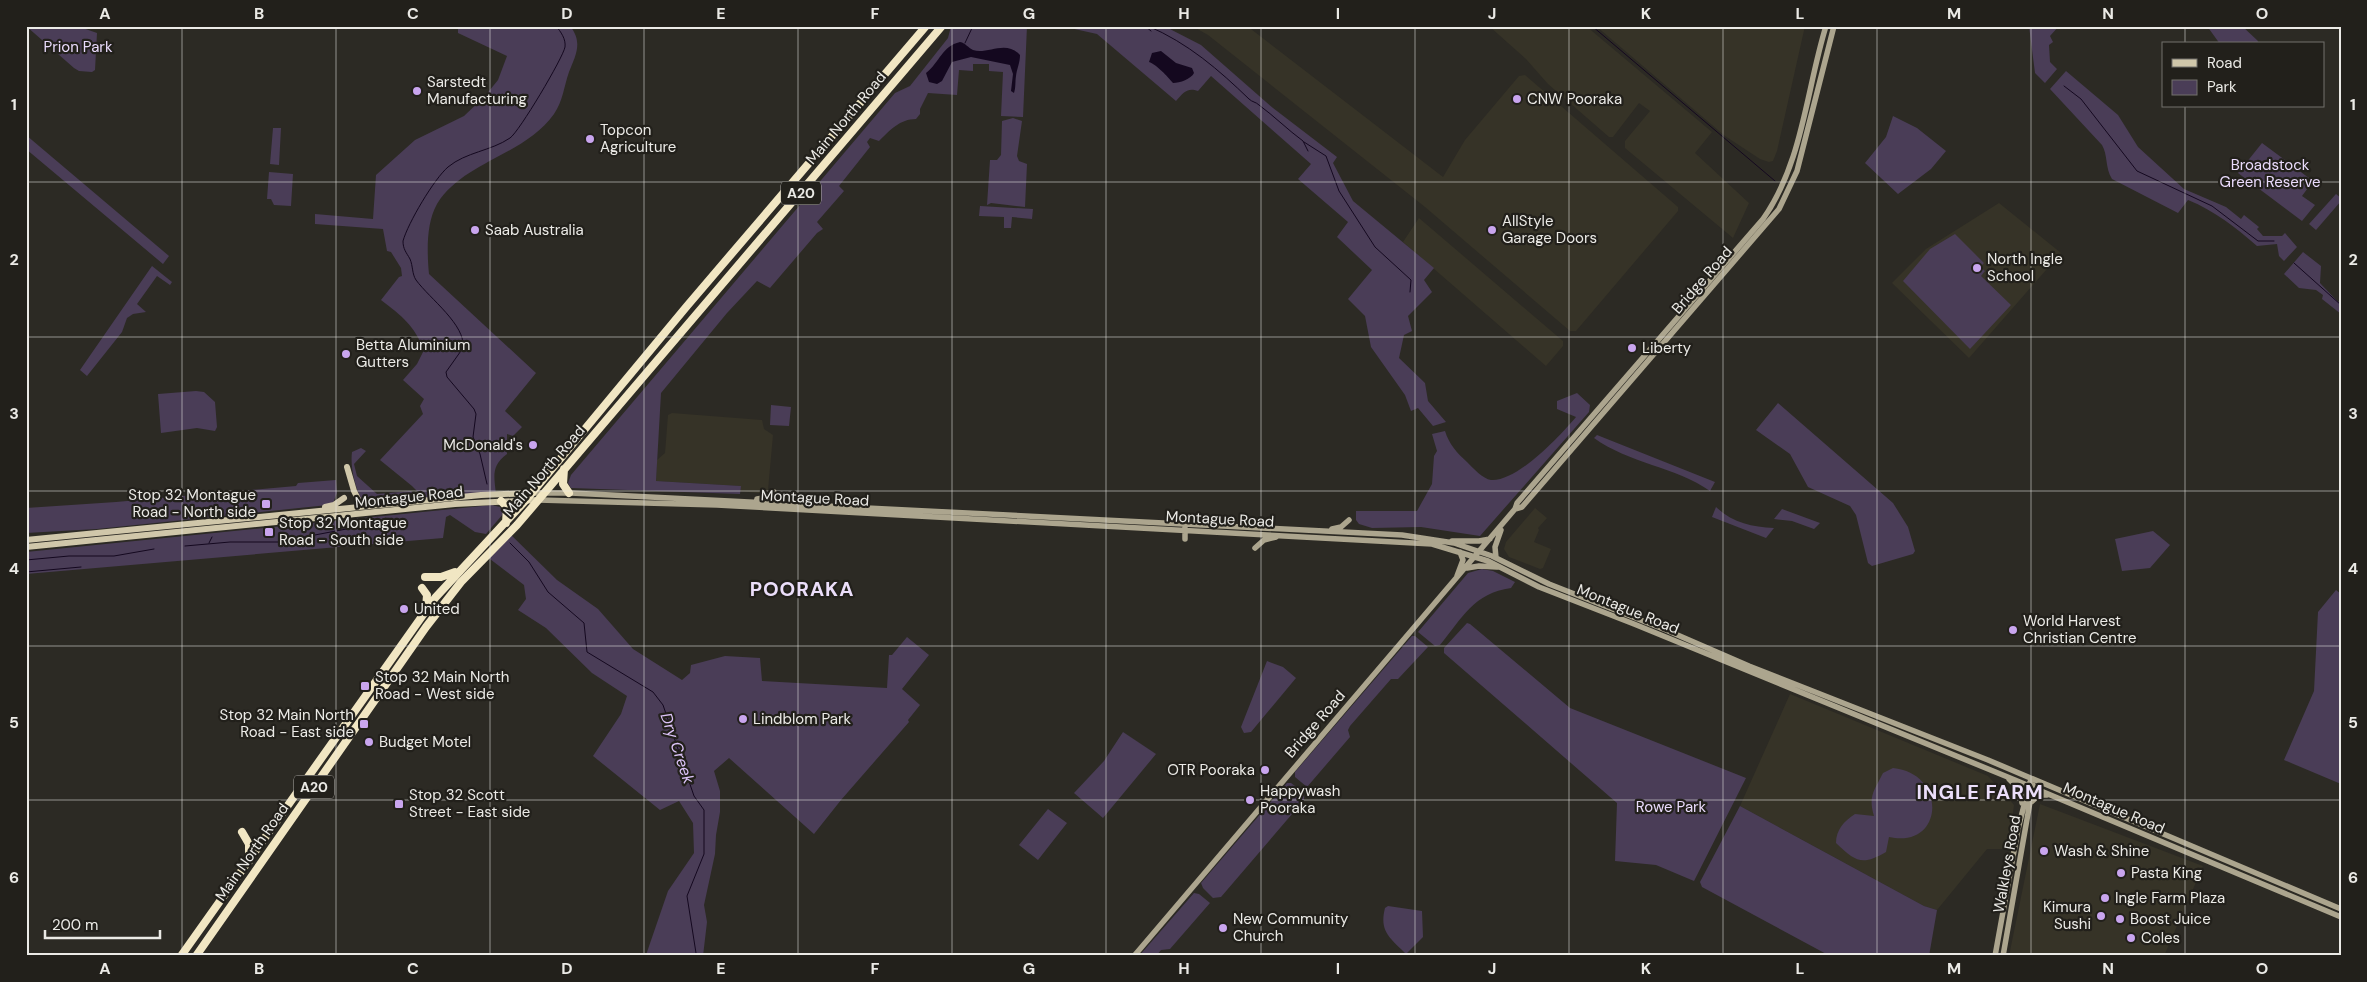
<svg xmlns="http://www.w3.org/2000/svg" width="2367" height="982" font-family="'DM Sans',sans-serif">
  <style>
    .built { fill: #363327 }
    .green { fill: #4a3d57 }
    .water { fill: #14081f }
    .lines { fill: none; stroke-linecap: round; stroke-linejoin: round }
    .stream { stroke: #14081f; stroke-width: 1 }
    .secondary { stroke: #aca58e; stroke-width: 5.5 }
    .primary { stroke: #d0c7aa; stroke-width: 6 }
    .highway { stroke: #f1e6c3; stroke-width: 8 }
    .grid { fill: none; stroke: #ebeae6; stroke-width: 1; stroke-opacity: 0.55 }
    .poi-dot { fill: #c9a5ee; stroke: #22201b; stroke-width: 2 }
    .labels { text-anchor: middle; stroke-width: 4.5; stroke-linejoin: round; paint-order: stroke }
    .shield { fill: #22201b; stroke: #afada9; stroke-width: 1 }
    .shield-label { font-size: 14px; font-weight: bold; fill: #ebeae6 }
    .park-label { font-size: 15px; fill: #eadbfc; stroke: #22201b }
    .poi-label { font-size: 15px; fill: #ebeae6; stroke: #22201b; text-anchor: start }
    .street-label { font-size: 15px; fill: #ebeae6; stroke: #22201b }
    .water-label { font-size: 16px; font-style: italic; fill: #dbc2f7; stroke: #22201b }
    .district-label { font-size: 20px; font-weight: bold; letter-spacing: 1px; fill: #ebdefa; stroke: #22201b }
    .neatline { fill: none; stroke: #ebeae6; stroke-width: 2 }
    .grid-label { font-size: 16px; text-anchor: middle; font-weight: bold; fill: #ebeae6 }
  </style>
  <rect width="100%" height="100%" fill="#2c2a24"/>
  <path class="built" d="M1192,26H1247L1443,177L1465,140L1519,76L1525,75L1678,207V211L1576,331H1570L1425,207L1208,35Z
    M1489,26H1586L1712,132L1695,153L1749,203L1733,238L1625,148V141L1650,111L1639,103L1613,137H1609L1548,84L1526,59Z
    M1596,26H1805L1777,151L1773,161L1769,162L1760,159L1725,136Z
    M1999,203L2061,253L1969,358L1892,283L1926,249Z
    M1419,218L1563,341V346L1546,366L1403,242Z
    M672,413L762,420L764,429L773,435L768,490L765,493H757L740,491V486L656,481L657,460L665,453L668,415Z
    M1535,508L1547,518L1538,528L1539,530L1534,542L1551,549L1543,568L1540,569L1509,557L1504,549L1506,542Z
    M1790,694L1988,776L2014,805L2008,849H1987L1937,910L1924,906L1740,806Z
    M2040,804L2203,866L2164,956H2009Z"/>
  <path class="green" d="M26,26H77L97,33L95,70L92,72L79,71L74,68Z
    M458,26H570C583,42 576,55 569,72C564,86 563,101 554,114C524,156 464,161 437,204C426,223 427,253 429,274L536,373L505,411L522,427L513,436L507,434V454C491,466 494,476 496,494L426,500L412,486L380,460L423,414L420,406L424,399L403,380L417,364L424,350C414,325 402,316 381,300L399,277L402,276L401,268L391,252L387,251L383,229L315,224V214L373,219L376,175L415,140L464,116L485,96L498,80L507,56L458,33Z
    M951,26H1027L1023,117L1001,116L1003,72L989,71V64H973V71L959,70L957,95L928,93L920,109V114L916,119C900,119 890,130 879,141L870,138L867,142L870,147L839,186L844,191L817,222L823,229L817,233L770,288L757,281L727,313L661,393L656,481L741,486L740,494L571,488L568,483L571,475L895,93L910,86L948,38Z
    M1061,26H1164L1201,45L1273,108L1337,157L1333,163L1353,201L1434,268L1424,280L1432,292L1408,316L1412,331L1404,335L1399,358L1425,383L1428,401L1446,422L1433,426L1418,408L1411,411L1405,395L1371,347L1365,316L1348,299L1372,270L1337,237L1348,222L1298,179L1311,164L1211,76L1198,91C1187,87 1183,93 1176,101L1097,34Z
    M2029,26H2059L2050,36L2053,42L2049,45L2050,62L2057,69L2045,83L2035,73Z
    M2207,26H2242L2258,41L2257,44H2220Z
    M2066,71L2118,115L2138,147L2184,189L2226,207L2241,219L2244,215L2259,227L2257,229L2263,236H2282L2285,233L2297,247L2284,261L2279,256L2277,244L2257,246C2235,227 2215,211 2188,200L2178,213L2112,179C2105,168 2108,155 2102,145L2050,89Z
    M1893,116L1917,128L1946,151L1931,169L1898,194L1865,163L1886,137Z
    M1013,118L1022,121L1017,156L1019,161L1027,164L1025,207L991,203L987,205L990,160H997L1001,155L1002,121Z
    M273,128H281L279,165L270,164Z
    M26,135L169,256L163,264L26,149Z
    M2262,143L2313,181L2302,196L2315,205L2302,221L2238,173Z
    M269,172L293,174L291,206L274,205L271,199H267Z
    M2336,194L2341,198V201L2316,230L2309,224Z
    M980,206L1033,209L1032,219L1012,217L1011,228H1004V217L979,216Z
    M1955,234L1984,263L1980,267L1985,271L1981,276L2011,305L1970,349L1903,281L1930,249Z
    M2303,252L2321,266L2320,283L2338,302L2341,300V314L2322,299L2323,295L2316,290L2299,288L2284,274Z
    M152,266L172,282L170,285L157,276L137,304L146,312L133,314L127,318L122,332L87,376L80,370Z
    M196,391L204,392L215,402L217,427L215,431L197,428L161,433L158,394Z
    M1577,393L1590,405L1589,412L1480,536L1421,527L1372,528L1359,524L1356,520V511H1417L1432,484L1434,456L1437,451L1432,434L1445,431C1449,444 1457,453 1467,462C1473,468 1483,479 1491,480C1517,482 1560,436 1576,417L1557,409V401Z
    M1778,403L1893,503L1908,527L1915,551L1913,554L1872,566L1868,563L1856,515L1850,506L1808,487L1790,454L1756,430Z
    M771,405L791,407L789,426L770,425Z
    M1597,435L1715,482L1710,491C1676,467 1628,463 1594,438Z
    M361,448L366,451L354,464L357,476L377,494L411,491L413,493L361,499C355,486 350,467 352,452Z
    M336,480L337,493L333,503L328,505L97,529L26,533V508L116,502L296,486L298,483Z
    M492,505L500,507L503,514L486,534L475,532L450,515L446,517L443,538L26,574V552Z
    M1716,507C1733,523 1752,527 1774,528L1766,538L1712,517Z
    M1782,509L1820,523L1814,529L1792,521L1774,519Z
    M2153,531L2170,545L2150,568L2122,571L2115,539Z
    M509,533L557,580L598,609L633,649L682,680L690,673L691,665L725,656L760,658L762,681L887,688L889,655H892L907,637L929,655L902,689L920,705L908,720L909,722L841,800L814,834L729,758L714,771L720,791V812L716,835L715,854L704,905L707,922L703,956L646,955L668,891L694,853L693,823L679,801L660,810L593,756L621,714L627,696L592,673L546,628L518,610L526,599L524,585L486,556Z
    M1482,569L1493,571L1515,582L1511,588C1474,593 1462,618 1440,645L1435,646L1418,632L1468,573Z
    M2336,590L2341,594V784L2284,760L2314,691L2318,612Z
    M1467,623L1470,624L1570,708L1746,778L1694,881L1656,865L1615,861L1617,803L1444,653V648Z
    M1412,636H1415L1428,647L1398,679H1391L1350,726L1348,730L1350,737L1307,787L1295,777V772Z
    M1267,661L1283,667L1296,678L1251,732L1244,733L1241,727Z
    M1123,732L1156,754L1103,818L1074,793L1104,761Z
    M1893,768C1947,773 1945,849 1889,837L1886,852C1862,866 1856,862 1836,843C1836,830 1844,821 1855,814L1874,816C1868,796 1874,791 1883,773Z
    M1287,783H1291L1304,793V800L1221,897L1213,898L1203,888L1201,883Z
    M1740,806L1924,906L1937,910L1929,956H1830L1702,887L1700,882Z
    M1048,809L1067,823L1038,860L1019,845Z
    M1194,893L1199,894L1210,903L1170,949L1161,950L1156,956H1139Z
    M1388,906L1422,911L1423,937L1406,954C1390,938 1379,932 1385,908Z"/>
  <path class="water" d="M960,42C966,43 968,48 973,50C987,55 1006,39 1020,55C1020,63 1017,68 1016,76C1015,82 1016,87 1014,93L1011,91L1013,74L1010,65L971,57L952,62L942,81L937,84L929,82L926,73C940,62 942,46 960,42Z
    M1161,51L1176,63L1192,68L1194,73C1191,79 1180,83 1173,83C1168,77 1156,64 1149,62L1152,53Z"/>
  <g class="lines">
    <path class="stream" d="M1145,26L1151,31
      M1148,26C1188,43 1219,70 1249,99C1252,102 1256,102 1259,105C1274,116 1288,130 1303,141L1308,151
      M1592,26L1775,181
      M965,43L973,26
      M2064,86L2081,99L2137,171L2212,206L2258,241H2274
      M1304,142L1326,156L1339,191L1375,247L1411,280L1410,292
      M2294,263L2341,305
      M487,484L480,454L473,437L476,414L474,409L447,377L446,372L463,348C466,325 430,299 416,280C412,274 413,266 410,259C406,252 403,249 403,241C408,223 434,179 448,167C466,152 491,151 510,138C519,132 563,58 565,47C566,39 561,32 556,26
      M209,510V514
      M209,543L212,537
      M510,543L529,562L548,592L584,623L587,652L653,692L663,705L694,796L704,810V854L687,896L696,953L693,956
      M185,546L230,542H278L378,523
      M26,560L69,556H114L154,549
      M26,572L81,567"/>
    <path class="secondary" d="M531,493H571L1402,535L1454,543L1492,556L1549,584L1666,630L1749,666L1988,760L2341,909
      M757,499L768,497L774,492
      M538,500L717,505L1432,544L1488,561L1539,587L1634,624L2015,780L2341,917
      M1515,509L1522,507L1779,209L1797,171L1834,26
      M1332,529L1341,527L1349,520
      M1185,539V528
      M1452,541H1479L1490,539
      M1255,548L1264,540L1276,537
      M1496,558L1495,547L1501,530
      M1467,568L1479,566L1497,567
      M1457,576L1463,560L1460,552
      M2009,779L2020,790L2022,803
      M2030,803L2039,795H2047
      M1134,956L1515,509L1517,503L1763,219C1803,162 1806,91 1826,26
      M1995,956L2018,829L2030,782
      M2003,956L2033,785"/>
    <path class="primary" d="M347,467L354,491L359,501L368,504
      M325,507L334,505L344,498
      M26,540L481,495L531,493
      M26,547L455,504L538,500"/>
    <path class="highway" d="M564,469L563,484L569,493
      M501,501L507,507L506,523
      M425,577H441L455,572
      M422,588L427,595L426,608
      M242,832L249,844V861
      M181,956L435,598L526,500L687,306L926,26
      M196,956L426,627L461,582L517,525L942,26"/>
  </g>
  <path class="grid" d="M182,26V956M336,26V956M490,26V956M644,26V956M798,26V956M952,26V956M1106,26V956M1261,26V956M1415,26V956M1569,26V956M1723,26V956M1877,26V956M2031,26V956M2185,26V44M2185,106V956M26,182H2341M26,337H2341M26,491H2341M26,646H2341M26,800H2341"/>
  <g class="poi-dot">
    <circle cx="417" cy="91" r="5"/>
    <circle cx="1517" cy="99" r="5"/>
    <circle cx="590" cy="139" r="5"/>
    <circle cx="475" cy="230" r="5"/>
    <circle cx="1492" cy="230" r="5"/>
    <circle cx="1977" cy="268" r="5"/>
    <circle cx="1632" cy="348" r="5"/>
    <circle cx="346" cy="354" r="5"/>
    <circle cx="533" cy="445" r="5"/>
    <rect x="261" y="499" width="10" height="10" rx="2.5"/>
    <rect x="264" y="527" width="10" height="10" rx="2.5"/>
    <circle cx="404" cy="609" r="5"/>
    <circle cx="2013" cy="630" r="5"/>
    <rect x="360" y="681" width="10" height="10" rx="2.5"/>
    <circle cx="743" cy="719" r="5"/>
    <rect x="359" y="719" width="10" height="10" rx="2.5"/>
    <circle cx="369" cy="742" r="5"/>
    <circle cx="1265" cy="770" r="5"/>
    <circle cx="1250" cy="800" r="5"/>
    <rect x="394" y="799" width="10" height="10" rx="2.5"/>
    <circle cx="2044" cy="851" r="5"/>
    <circle cx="2121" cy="873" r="5"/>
    <circle cx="2105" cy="898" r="5"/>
    <circle cx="2101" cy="916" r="5"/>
    <circle cx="2120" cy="919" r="5"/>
    <circle cx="1223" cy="928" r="5"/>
    <circle cx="2131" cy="938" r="5"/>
  </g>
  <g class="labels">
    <g class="shield">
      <rect x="781" y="181.5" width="40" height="23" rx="4"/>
      <rect x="294" y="775.5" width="40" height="23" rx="4"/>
    </g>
    <g class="shield-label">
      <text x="801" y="198">A20</text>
      <text x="314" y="792">A20</text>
    </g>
    <g class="park-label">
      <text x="78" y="52">Prion Park</text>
      <text x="2270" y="170">Broadstock<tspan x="2270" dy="17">Green Reserve</tspan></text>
      <text x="1671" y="812">Rowe Park</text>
    </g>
    <g class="poi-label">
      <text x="427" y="87">Sarstedt<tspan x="427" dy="17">Manufacturing</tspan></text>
      <text x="1527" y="104">CNW Pooraka</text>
      <text x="600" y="135">Topcon<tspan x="600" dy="17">Agriculture</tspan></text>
      <text x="1502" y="226">AllStyle<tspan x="1502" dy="17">Garage Doors</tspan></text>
      <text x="485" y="235">Saab Australia</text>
      <text x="1987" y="264">North Ingle<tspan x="1987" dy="17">School</tspan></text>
      <text x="356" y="350">Betta Aluminium<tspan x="356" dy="17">Gutters</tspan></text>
      <text x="1642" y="353">Liberty</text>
      <text x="523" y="450" text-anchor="end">McDonald's</text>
      <text x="256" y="500" text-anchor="end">Stop 32 Montague<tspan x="256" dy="17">Road - North side</tspan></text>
      <text x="279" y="528">Stop 32 Montague<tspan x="279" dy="17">Road - South side</tspan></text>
      <text x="414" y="614">United</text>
      <text x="2023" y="626">World Harvest<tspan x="2023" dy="17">Christian Centre</tspan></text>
      <text x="375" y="682">Stop 32 Main North<tspan x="375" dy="17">Road - West side</tspan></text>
      <text x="354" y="720" text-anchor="end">Stop 32 Main North<tspan x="354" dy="17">Road - East side</tspan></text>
      <text x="753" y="724">Lindblom Park</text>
      <text x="379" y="747">Budget Motel</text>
      <text x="1255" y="775" text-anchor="end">OTR Pooraka</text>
      <text x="1260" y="796">Happywash<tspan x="1260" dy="17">Pooraka</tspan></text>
      <text x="409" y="800">Stop 32 Scott<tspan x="409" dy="17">Street - East side</tspan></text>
      <text x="2054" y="856">Wash &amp; Shine</text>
      <text x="2131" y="878">Pasta King</text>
      <text x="2115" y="903">Ingle Farm Plaza</text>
      <text x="2091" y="912" text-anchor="end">Kimura<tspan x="2091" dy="17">Sushi</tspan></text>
      <text x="1233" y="924">New Community<tspan x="1233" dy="17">Church</tspan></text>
      <text x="2130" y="924">Boost Juice</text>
      <text x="2141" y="943">Coles</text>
    </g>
    <g class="street-label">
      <text transform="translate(846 118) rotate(-50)" y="5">Main North Road</text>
      <text transform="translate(1702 280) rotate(-49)" y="5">Bridge Road</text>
      <text transform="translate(544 471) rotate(-49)" y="5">Main North Road</text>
      <text transform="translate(409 497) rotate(-6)" y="5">Montague Road</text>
      <text transform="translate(815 498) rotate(3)" y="5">Montague Road</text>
      <text transform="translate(1220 519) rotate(3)" y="5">Montague Road</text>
      <text transform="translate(1628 609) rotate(22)" y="5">Montague Road</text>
      <text transform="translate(1315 724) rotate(-49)" y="5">Bridge Road</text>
      <text transform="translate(2114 808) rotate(23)" y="5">Montague Road</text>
      <text transform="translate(252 852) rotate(-55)" y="5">Main North Road</text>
      <text transform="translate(2007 864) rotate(-80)" y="5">Walkleys Road</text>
    </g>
    <g class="water-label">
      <text transform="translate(678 748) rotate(71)" y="6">Dry Creek</text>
    </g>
    <g class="district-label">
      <text x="802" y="596">POORAKA</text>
      <text x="1980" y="799">INGLE FARM</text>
    </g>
  </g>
  <rect width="2367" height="982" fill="none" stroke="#22201b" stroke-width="55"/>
  <rect x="2162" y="42" width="162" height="65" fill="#22201b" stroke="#72716c"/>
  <rect x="2172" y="59" width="25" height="8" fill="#d0c7aa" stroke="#72716c"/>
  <text x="2207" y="68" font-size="15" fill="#ebeae6">Road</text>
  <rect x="2172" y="80" width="25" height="15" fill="#4a3d57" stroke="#72716c"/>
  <text x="2207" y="92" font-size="15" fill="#ebeae6">Park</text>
  <path d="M45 930v8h115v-8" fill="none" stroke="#ebeae6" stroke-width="2.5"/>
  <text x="52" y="930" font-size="15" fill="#ebeae6" stroke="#22201b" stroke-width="4" paint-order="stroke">200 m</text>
  <rect x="28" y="28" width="2312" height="926" class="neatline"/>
  <g class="grid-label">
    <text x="105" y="19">A</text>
    <text x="259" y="19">B</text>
    <text x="413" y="19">C</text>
    <text x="567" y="19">D</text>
    <text x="721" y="19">E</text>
    <text x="875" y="19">F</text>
    <text x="1029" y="19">G</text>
    <text x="1184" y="19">H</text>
    <text x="1338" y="19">I</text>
    <text x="1492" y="19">J</text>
    <text x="1646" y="19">K</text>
    <text x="1800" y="19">L</text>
    <text x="1954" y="19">M</text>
    <text x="2108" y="19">N</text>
    <text x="2262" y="19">O</text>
    <text x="14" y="110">1</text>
    <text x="2353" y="110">1</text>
    <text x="14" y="265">2</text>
    <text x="2353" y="265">2</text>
    <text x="14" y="419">3</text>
    <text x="2353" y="419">3</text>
    <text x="14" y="574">4</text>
    <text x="2353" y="574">4</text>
    <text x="14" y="728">5</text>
    <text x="2353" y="728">5</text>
    <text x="14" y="883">6</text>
    <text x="2353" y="883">6</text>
    <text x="105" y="974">A</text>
    <text x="259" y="974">B</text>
    <text x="413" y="974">C</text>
    <text x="567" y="974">D</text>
    <text x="721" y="974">E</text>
    <text x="875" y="974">F</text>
    <text x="1029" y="974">G</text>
    <text x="1184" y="974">H</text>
    <text x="1338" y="974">I</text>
    <text x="1492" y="974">J</text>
    <text x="1646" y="974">K</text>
    <text x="1800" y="974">L</text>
    <text x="1954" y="974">M</text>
    <text x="2108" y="974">N</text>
    <text x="2262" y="974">O</text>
  </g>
</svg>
